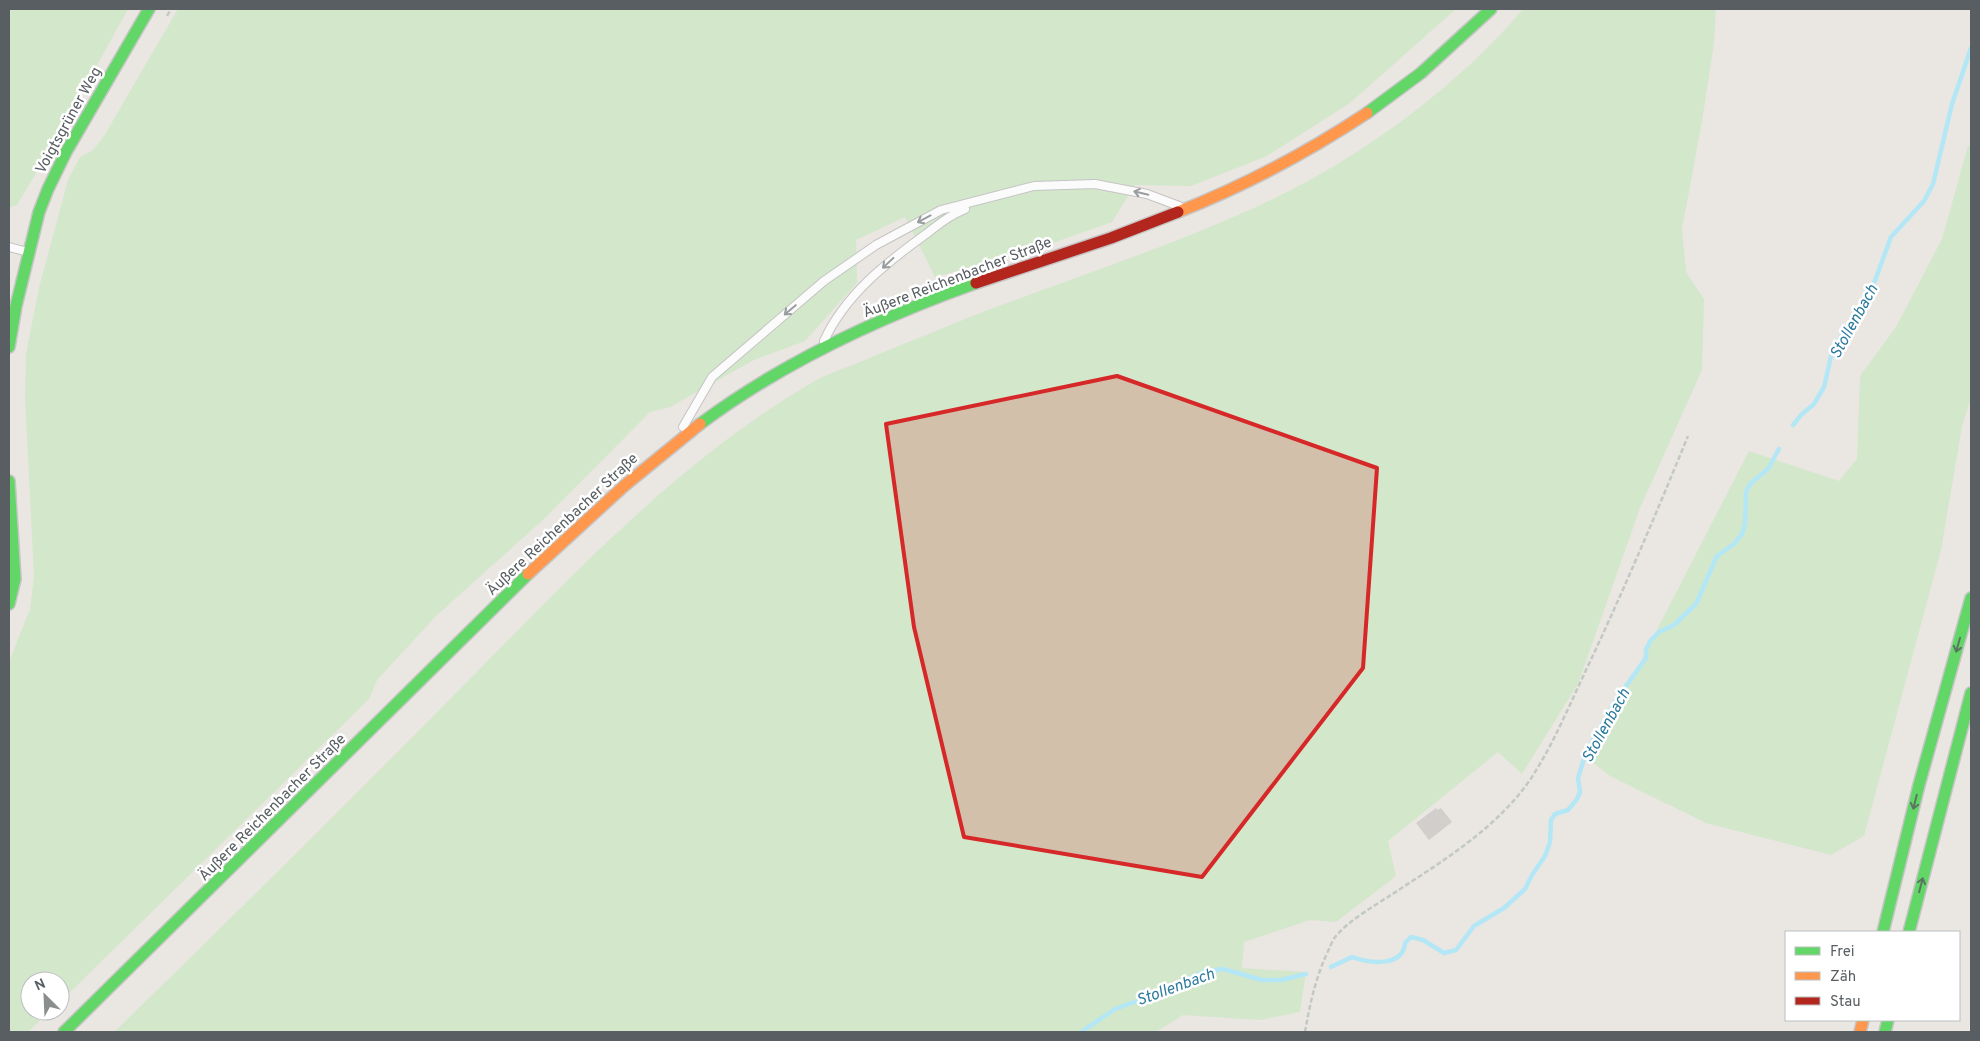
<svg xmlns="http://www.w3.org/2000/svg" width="1980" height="1041" font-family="Overpass,sans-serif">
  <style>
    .green { fill: #d3e7cb }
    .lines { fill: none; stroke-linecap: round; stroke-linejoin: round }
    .stream { stroke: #b4e7f6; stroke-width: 4.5 }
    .building { fill: #d1cecc }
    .lane-casing { stroke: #c5c4c4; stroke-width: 10 }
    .fast-casing { stroke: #c6c5c5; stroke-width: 14 }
    .slow-casing { stroke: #c6c5c5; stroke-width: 14 }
    .jam-casing { stroke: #c6c5c5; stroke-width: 14 }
    .path { stroke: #c2c9c4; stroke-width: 2.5; stroke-dasharray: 5 2.5; stroke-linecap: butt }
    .lane { stroke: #fcfbfb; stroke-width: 8 }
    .fast { stroke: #63d668; stroke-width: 11 }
    .slow { stroke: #ff974d; stroke-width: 11 }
    .jam { stroke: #b3261e; stroke-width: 11 }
    .oneway { stroke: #9a9d9f }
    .oneway2 { stroke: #5a7663 }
    .marked { fill: #d62828; fill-opacity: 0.2; stroke: #d62828; stroke-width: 4; stroke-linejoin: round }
    .labels { text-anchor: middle; stroke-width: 5; stroke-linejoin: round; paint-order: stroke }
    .street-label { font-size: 15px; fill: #585e62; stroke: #fff }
    .water-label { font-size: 16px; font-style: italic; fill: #2c7a9e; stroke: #fff }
  </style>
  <rect width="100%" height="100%" fill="#eae6e2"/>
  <path class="green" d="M9,9H128L55,141L17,205L9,208Z
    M178,9H1456L1350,103L1267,156L1191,186L1135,185L1112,222L1033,250L935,277L905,217L856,240L857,283L805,341L754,360L670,407L650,412L544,519L436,616L377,680L369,699L60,1002V981H30V1011H50L28,1032H9V662L30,609L34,576L25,398L26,354L39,288L68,180L80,157L93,150L104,136Z
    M1523,9H1716L1714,43L1702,121L1682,229L1686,272L1704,299L1702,370L1640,508L1578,684L1522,774L1498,752L1388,841L1396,876L1336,922L1310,920L1244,942L1242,968L1306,972L1300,1012L1260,1020L1183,1015L1156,1032H114C231,919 346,804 461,688C569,579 675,464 808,385C825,374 846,368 865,360C906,343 947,326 988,310C1077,277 1167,247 1254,208C1352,164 1454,91 1523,9Z
    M1968,146H1971V398L1962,426L1941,550L1864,836L1831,855L1706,823L1610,776L1590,760L1749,451L1839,481L1857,459L1860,376L1896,327L1942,239Z"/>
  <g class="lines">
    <path class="stream" d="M1793,425L1801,415L1814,404L1824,387L1832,352L1843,333L1856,317L1873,286L1891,237L1924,201L1933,184L1952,104L1971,48
      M1331,967L1352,957C1368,963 1403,968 1405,943L1411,937L1423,940L1444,953L1456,950L1474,926L1504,908L1525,889L1532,875L1545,856L1550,842L1551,820L1555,814L1568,810L1577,799L1580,792L1578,778L1586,752L1616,700L1646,658V649L1651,640L1659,632L1674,625L1696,604L1717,556L1734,544L1742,534L1745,524L1746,491L1751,483L1768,469L1779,449
      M1081,1032L1115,1009L1137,1001L1203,972L1223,969L1262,980H1281L1306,974"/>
  </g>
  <path class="building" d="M1436,808L1437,810L1441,808L1452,822L1429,840L1416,823Z"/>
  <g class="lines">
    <defs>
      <path id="lane" d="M9,247L28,252
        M824,341C845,295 886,263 926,234C939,224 950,215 965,209
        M683,427L712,377L824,281L876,245L941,210L1034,186L1095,184L1147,194L1179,206"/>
      <path id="fast" d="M1367,113L1421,73L1491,9
        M9,347L16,306L39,212L48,189L66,152L149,9
        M700,424C783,362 878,318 976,283
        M9,481L15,579L9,604
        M1883,932L1919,785L1971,598
        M1909,932L1971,693
        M64,1032L528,574
        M1885,1032L1888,1020"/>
      <path id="slow" d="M1178,212C1244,186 1308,152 1367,113
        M528,574L624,486L700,424
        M1860,1032L1863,1020"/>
      <path id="jam" d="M976,283L1111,238L1178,212"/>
    </defs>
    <use href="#lane" class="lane-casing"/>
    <use href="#fast" class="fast-casing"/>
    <use href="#slow" class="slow-casing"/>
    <use href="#jam" class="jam-casing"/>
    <path class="path" d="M167,16L171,9
      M1305,1032C1310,1003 1316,976 1329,949C1331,945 1333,939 1336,936C1348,921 1374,906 1391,895C1441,862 1495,830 1530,780C1553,745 1569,706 1587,668C1623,592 1656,514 1688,436"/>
    <use href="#lane" class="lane"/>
    <use href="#fast" class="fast"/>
    <use href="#slow" class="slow"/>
    <use href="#jam" class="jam"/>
  </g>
  <defs><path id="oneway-shaft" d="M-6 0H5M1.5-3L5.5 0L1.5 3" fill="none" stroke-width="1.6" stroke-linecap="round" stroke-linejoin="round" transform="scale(1.25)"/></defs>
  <g class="oneway">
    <use href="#oneway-shaft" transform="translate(1141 193) rotate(-167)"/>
    <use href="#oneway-shaft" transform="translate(924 219) rotate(152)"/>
    <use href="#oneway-shaft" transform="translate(888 263) rotate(137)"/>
    <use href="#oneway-shaft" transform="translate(790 310) rotate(140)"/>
  </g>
  <g class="oneway2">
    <use href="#oneway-shaft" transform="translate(1958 645) rotate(106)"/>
    <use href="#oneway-shaft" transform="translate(1915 802) rotate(104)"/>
    <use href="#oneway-shaft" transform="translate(1921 885) rotate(-75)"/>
  </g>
  <path class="marked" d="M1117,376L1377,468L1363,668L1202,877L964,837L914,627L886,424Z"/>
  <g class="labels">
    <g class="street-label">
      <text transform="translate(68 120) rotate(-61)" y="5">Voigtsgrüner Weg</text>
      <text transform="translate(957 277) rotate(-21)" y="5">Äußere Reichenbacher Straße</text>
      <text transform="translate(562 524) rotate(-43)" y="5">Äußere Reichenbacher Straße</text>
      <text transform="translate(272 807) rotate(-45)" y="5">Äußere Reichenbacher Straße</text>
    </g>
    <g class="water-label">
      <text transform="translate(1853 321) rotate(-61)" y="6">Stollenbach</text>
      <text transform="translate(1605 725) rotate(-61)" y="6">Stollenbach</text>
      <text transform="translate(1175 986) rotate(-20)" y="6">Stollenbach</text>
    </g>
  </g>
  <rect width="1980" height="1041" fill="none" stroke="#585e62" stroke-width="20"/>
  <rect x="1785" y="931" width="175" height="90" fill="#ffffff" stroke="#bcbfc0"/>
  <rect x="1795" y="947" width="25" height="8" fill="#63d668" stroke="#bcbfc0"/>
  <text x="1830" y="956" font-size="15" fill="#585e62">Frei</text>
  <rect x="1795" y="972" width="25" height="8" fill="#ff974d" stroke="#bcbfc0"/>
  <text x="1830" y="981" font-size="15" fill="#585e62">Zäh</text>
  <rect x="1795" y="997" width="25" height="8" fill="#b3261e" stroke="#bcbfc0"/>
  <text x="1830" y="1006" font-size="15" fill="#585e62">Stau</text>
  <g transform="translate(45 996) rotate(336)"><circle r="24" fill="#ffffff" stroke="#bcbfc0"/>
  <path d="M0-4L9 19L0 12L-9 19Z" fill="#8b8e8f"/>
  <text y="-8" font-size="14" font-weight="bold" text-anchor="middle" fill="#585e62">N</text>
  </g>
</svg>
